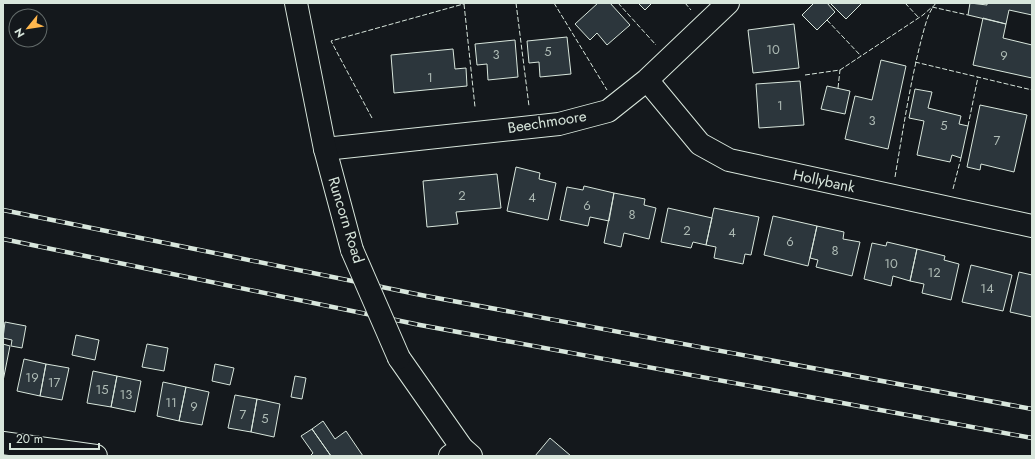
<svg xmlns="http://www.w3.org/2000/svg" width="1035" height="459" font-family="Jost,sans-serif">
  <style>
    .building { fill: #2c363c; stroke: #d8e6dc }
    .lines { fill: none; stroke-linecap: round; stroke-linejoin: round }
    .street-casing { stroke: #d8e6dc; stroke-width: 24 }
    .secondary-casing { stroke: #d8e6dc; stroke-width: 24 }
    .street { stroke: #14181c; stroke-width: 22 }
    .secondary { stroke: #14181c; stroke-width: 22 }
    .rail-casing { stroke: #d8e6dc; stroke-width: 4.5 }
    .rail { stroke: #14181c; stroke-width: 3; stroke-dasharray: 9; stroke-linecap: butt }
    .secondary-bridge-casing { stroke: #d8e6dc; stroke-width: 24; stroke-linecap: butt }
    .secondary-bridge { stroke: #14181c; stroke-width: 22 }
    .fence { stroke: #d8e6dc; stroke-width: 1; stroke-dasharray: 5 2; stroke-linecap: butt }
    .labels { text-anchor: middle; stroke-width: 3; stroke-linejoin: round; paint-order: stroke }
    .number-label { font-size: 13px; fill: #adbab4 }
    .street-label { font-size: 15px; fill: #d8e6dc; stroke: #14181c }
  </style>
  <rect width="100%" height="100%" fill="#14181c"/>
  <path class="building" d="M598,3H610L630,25L607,45L597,33L590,40L575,24Z
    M638,3H652L645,10Z
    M814,3H827L835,12L817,30L802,15Z
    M830,3H862L846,19Z
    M970,3L987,5V3H1032V15L1009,10L1006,24L968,15Z
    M983,18L1006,24L1003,38L1032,45V78L973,65Z
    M794,24L799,68L753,73L748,30Z
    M567,37L571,74L540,77L539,62L529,63L527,41Z
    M515,40L518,77L488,80L487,64L477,65L475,44Z
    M453,49L455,69L466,68L467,86L394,93L391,55Z
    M881,60L906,66L888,149L845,139L855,96L872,100Z
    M800,81L804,125L759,128L756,84Z
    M827,86L850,91L845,114L821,109Z
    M915,89L932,92L928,108L961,116L959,124L968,126L961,158L952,155L950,162L917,155L924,121L909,118Z
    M980,105L1027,115L1014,172L981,164L980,170L967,167Z
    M516,167L540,173L539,179L556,183L548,220L507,211Z
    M497,174L501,208L456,212L458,224L427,227L423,181Z
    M584,186L614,193L609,221L590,217L588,226L560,220L567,187L583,190Z
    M614,193L645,199L644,205L656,208L649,239L624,233L621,247L604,243Z
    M668,208L712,218L706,245L693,242L691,248L661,242Z
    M714,208L759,217L751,255L745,254L743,264L714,258L716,247L706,245Z
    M773,216L817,226L808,266L764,255Z
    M817,226L844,232L843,239L860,242L852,276L816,267L818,260L810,258Z
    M887,242L917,249L910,281L893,276L891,286L864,279L872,243L886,246Z
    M917,249L945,256L944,260L959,264L951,300L922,293L924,284L910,281Z
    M971,265L1012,275L1003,311L962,302Z
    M1019,272L1032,275V317L1010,312Z
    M5,322L26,326L22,348L11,346L12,340L3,338Z
    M76,335L99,340L95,360L72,355Z
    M3,344L10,346L3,381Z
    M147,344L168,348L164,371L142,367Z
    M24,359L46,364L40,396L17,391Z
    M46,364L69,368L62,400L40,396Z
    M215,364L234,368L230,385L212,381Z
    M93,371L117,376L111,407L87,403Z
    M117,376L141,381L135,412L111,407Z
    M295,376L306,378L302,399L291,397Z
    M163,382L186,387L179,421L157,416Z
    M186,387L209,392L202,425L179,421Z
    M235,395L257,399L251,432L228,428Z
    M257,399L280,404L274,437L251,432Z
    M323,421L335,439L346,431L363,456H331L312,429Z
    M312,429L331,456H310L313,453L301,436Z
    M550,438L571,456H535Z"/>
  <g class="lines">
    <defs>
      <path id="street" d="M647,80L700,144L729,160L1032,226
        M325,149L559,124L608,111L647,80L728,3
        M3,443L96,456
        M450,456L462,448"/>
      <path id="secondary" d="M296,3L325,149L352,250
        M399,358L462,448L471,456"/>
    </defs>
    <use href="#street" class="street-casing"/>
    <use href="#secondary" class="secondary-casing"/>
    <use href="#street" class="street"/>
    <use href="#secondary" class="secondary"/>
    <defs>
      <path id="rail" d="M3,210L426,296L1032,409
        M3,239L420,325L1032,438"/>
    </defs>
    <use href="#rail" class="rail-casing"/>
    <use href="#rail" class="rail"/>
    <defs>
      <path id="secondary-bridge" d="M352,250L399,358"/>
    </defs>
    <use href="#secondary-bridge" class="secondary-bridge-casing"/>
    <use href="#secondary-bridge" class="secondary-bridge"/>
    <path class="fence" d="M516,3L529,106
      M554,3L607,90
      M618,3L656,45
      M685,3L691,10
      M905,3L919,18
      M464,4L475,107
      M827,20L861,56
      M915,62L1032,90
      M805,75L840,70L923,15L932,7L968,15
      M838,88L840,70
      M372,118L331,41L467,3
      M968,126L978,77
      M895,177C903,130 910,83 922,37C925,26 928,12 936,3
      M953,189L961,158"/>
  </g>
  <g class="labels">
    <g class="number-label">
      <text x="773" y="54">10</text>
      <text x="548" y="56">5</text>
      <text x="496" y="59">3</text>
      <text x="1004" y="60">9</text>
      <text x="430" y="82">1</text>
      <text x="780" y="110">1</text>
      <text x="872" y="125">3</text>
      <text x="944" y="130">5</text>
      <text x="997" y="145">7</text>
      <text x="462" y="200">2</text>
      <text x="532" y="202">4</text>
      <text x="587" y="210">6</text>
      <text x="632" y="219">8</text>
      <text x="687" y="235">2</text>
      <text x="732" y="237">4</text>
      <text x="790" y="246">6</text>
      <text x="835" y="255">8</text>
      <text x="891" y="268">10</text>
      <text x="934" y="277">12</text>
      <text x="987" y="293">14</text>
      <text x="32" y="382">19</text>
      <text x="54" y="387">17</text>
      <text x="102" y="394">15</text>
      <text x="126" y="399">13</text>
      <text x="171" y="407">11</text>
      <text x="194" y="411">9</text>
      <text x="243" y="419">7</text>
      <text x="265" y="423">5</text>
    </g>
    <g class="street-label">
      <text transform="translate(547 122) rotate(-9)" y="5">Beechmoore</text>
      <text transform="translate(824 181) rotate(12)" y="5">Hollybank</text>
      <text transform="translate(346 220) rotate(73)" y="5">Runcorn Road</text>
    </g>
  </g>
  <rect width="1035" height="459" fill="none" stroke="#d8e6dc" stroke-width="8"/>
  <g transform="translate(28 28) rotate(240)"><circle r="19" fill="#14181c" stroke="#626a69"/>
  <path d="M0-3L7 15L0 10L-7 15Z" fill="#ffb74d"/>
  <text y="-6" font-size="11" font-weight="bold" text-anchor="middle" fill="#d8e6dc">N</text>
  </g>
  <path d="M10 443v6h89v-6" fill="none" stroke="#d8e6dc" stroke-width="2"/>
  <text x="16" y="443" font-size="12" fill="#d8e6dc" stroke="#14181c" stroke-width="3" paint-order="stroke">20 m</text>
</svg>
